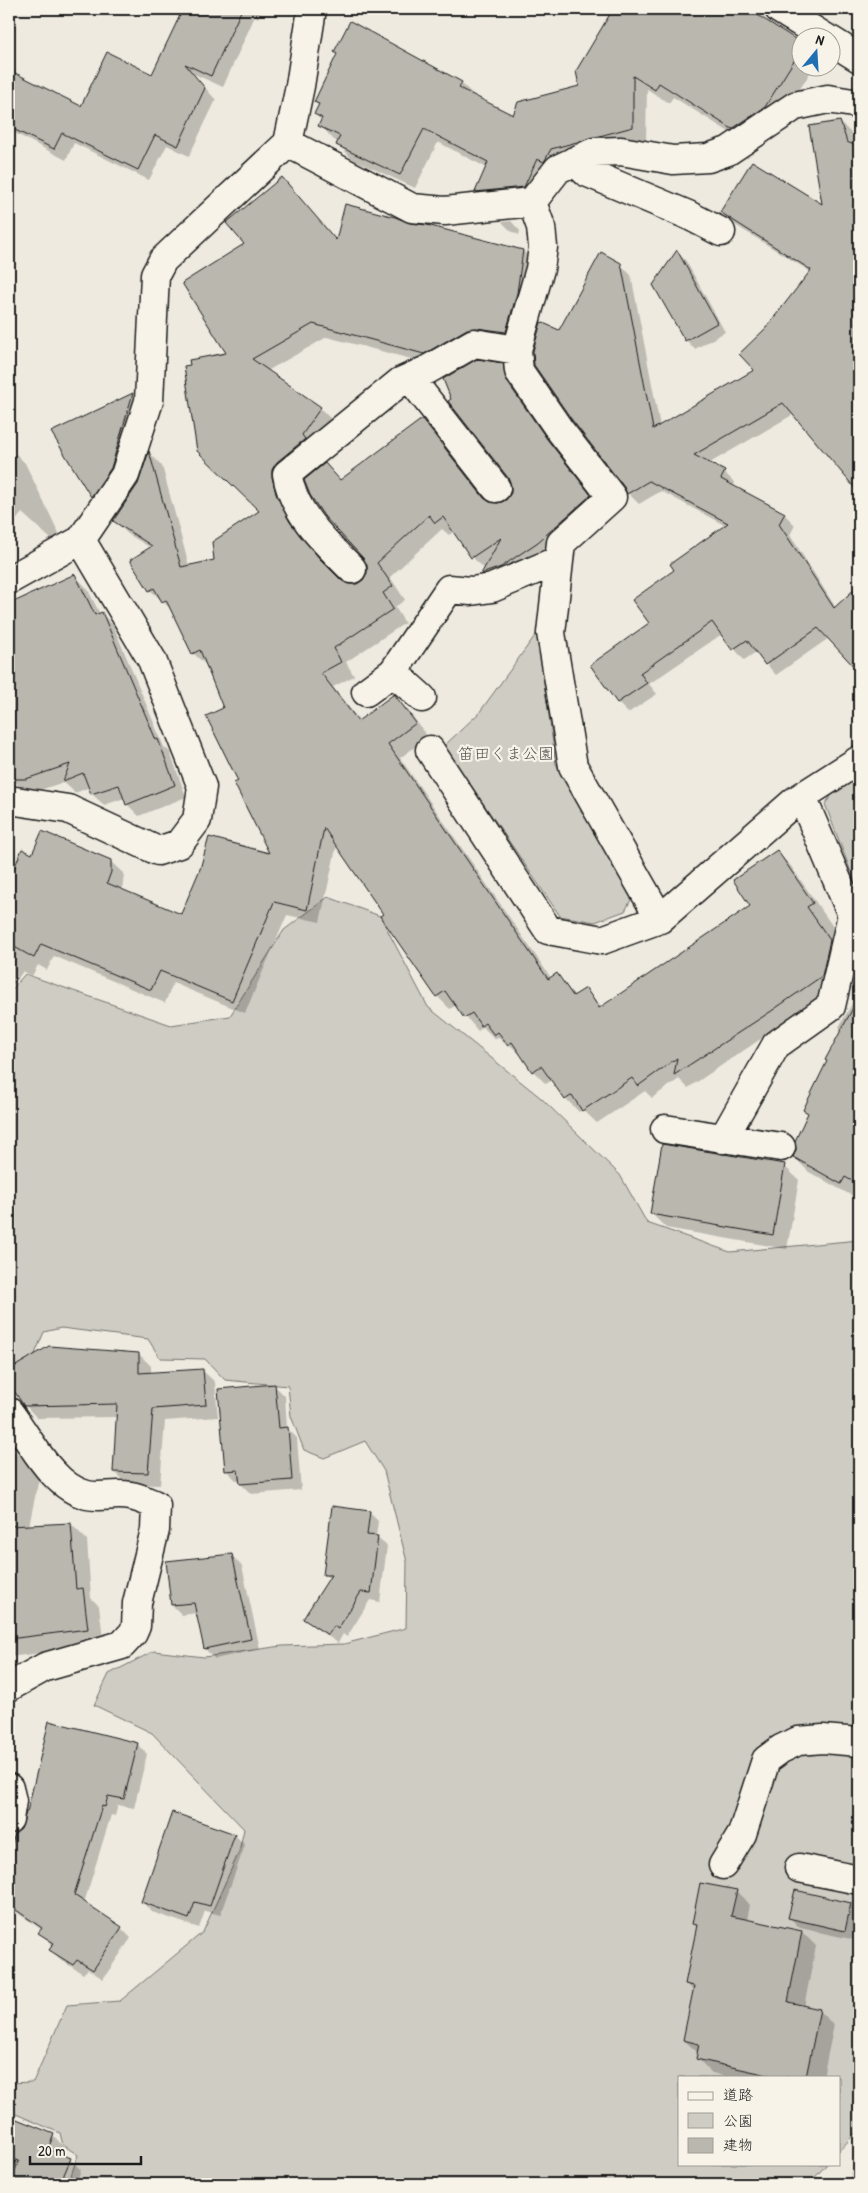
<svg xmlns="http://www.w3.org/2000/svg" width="868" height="2193" font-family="'Patrick Hand','Klee One',sans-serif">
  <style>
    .green { fill: #cfccc3; stroke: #767470 }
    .shadow { fill: #0003 }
    .building { fill: #bab7af; stroke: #1c1c1c }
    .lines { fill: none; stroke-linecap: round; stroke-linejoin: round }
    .minor-casing { stroke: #1c1c1c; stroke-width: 31 }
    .minor { stroke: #f7f3e8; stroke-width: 28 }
    .labels { text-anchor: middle; stroke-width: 4.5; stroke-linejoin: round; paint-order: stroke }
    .park-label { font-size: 16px; fill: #52514e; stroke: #f7f3e8 }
  </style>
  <rect width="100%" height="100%" fill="#eeeae0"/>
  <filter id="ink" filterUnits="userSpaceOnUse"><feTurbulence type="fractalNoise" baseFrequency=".02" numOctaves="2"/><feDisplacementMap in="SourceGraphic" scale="10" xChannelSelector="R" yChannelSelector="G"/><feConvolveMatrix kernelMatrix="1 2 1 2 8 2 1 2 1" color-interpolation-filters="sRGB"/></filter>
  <g filter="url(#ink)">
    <path class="green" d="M537,633L556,764L633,896L625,911L595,922L560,916L444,746L479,713Z
      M859,775V893L825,804L837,788Z
      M328,897L380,916L428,1007L541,1098L620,1175L647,1223L730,1252L859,1240V1708L853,1726L859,1728V2129L839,2151V2077H679V2164H827L809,2184H68L78,2155L63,2145L60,2133L9,2111V2083L33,2082L67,2005L120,2001L203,1932L239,1852L244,1829L152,1733L94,1705L109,1674L154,1651L204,1657L282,1646L344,1644L406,1628L407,1562L384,1471L365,1441L324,1458L304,1450L291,1416L288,1386L225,1380L205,1359L160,1358L148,1339L61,1328L44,1332L32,1361L9,1368V993L25,974L171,1025L230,1016L284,930Z"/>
    <path class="shadow" d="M176,9H262L258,18L255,16L223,87L192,73L216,100L189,156L167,145L149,180L74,143L66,160L9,130V72L82,108L153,76L180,18L174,12Z
      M598,9H743L800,43V68H813L780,121L747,143L673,97L669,103L647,89L646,141L565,162L538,201L490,206L476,192L487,168L438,142L415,188L352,159L338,144L339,142L334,140L320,125L322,121L315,114L319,106L315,102L461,83L476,97L514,117L580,87L610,17Z
      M840,122L851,133L855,147L859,148V491L794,414L708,464L724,472L735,483L733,486L784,514L795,525L790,535L836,608L854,592L859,598V670L829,638L776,675L756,652L744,660L722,634L649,684L657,694L628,713L618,703L651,623L676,571L726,526L661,491L639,504L628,493L559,331L620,264L631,275L660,426L756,370L766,330L811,272L732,223L721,212L824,207Z
      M282,179L337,241L410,225L523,251L536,264L519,345L438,366L327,337L267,371L320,408L333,421L290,475L289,509L303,538L333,574L347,585H356L364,581L368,574V564L325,516V465L341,481L422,421L436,434L490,504L498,505L506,502L511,495L513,486L502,365L515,378L519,394L560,453L603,509L551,555L495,586L482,574L485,569L472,557L455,531L449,535L442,529L390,577L405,600L395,607L405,623L346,662L354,676L333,687L360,721L394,696L407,709L428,737L400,758L551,978L557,975L575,996L585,989L602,1008L752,906L777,852L790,865L845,944L835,989L688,1088L679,1079L652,1098L645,1091L597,1123L583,1110L579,1112L566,1099L552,1080L546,1084L533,1071L523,1057L510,1045L508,1047L498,1037L495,1039L483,1027L478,1031L456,1005L450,1009L437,996L385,914L337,844L320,922L287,915L245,1013L173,983L165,1003L54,956L47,970L38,965L32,976L23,971L9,991V884L23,851L33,856L110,861L124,874L122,891L182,916L271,855L239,782L225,709L207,666L193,653L172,610L150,590L151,548L128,534L115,521L139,484L150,453L162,466L189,566L216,561L261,512L228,354L245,244Z
      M511,221L520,231L519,235L511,231L502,222Z
      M677,252L686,261L725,332L695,349L686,340Z
      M133,395L141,402L100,504L92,496L53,433Z
      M16,454L25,463L65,546L61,548L22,513L9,529V458Z
      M75,576L87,588L100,614H102L113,625L164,747L170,752L186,797L139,816L127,804L125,798L104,805L92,794L90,787L75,793L64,782L28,794L16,783L11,770H9V619L19,615Z
      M859,991V1193L856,1198L809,1172L794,1157L843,1031L839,1027Z
      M784,1166L799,1180L787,1249L666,1228L651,1213Z
      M50,1347L139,1354L151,1366V1373L202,1370L215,1382L218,1417L165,1421L160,1485L127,1484L114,1472L117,1417L37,1418L25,1405L9,1380V1371Z
      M275,1386L285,1396L287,1428L297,1438L301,1490L251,1494L241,1484L240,1480H236L226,1470Z
      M9,1450L16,1452L39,1478L29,1526L71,1524L87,1540L91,1598L99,1606L104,1645L9,1657Z
      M369,1512L378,1521L376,1537L387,1546L380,1602L370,1600L347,1637L343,1634L338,1643L314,1627L305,1619L330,1579L324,1574Z
      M232,1556L242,1566L260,1649L215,1659L205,1649L198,1613L182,1615L172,1605Z
      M137,1744L147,1754L134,1808L118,1805L115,1816L111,1815L84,1903L121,1928L131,1938L103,1979L88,1969L83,1974L61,1960L51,1950L54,1946L40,1933L42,1930L9,1907V1850L12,1846Z
      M173,1814L235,1835L245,1845L220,1915L205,1911L199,1928L152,1912L142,1902Z
      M736,1891L750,1905L747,1920L802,1932L816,1946L804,2007L819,2011L834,2025L823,2077H729L712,2073L698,2059L699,2054L684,2040L694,1991L687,1984L698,1928L693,1923Z
      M851,1904L859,1913L855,1940L800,1928L790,1918Z
      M9,2118L53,2135L64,2147L61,2155L70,2159L81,2170L76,2184H9Z
      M859,2166V2184H839L852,2175L850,2173Z"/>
    <path class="building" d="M183,9H242L211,76L185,64L205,88L178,146L155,135L138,170L62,133L54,149L9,127V70L81,106L107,52L152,74Z
      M613,9H748L800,42V51L765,107L732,129L659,83L655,90L633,76V127L551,149L544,162L537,159L524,187L475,192L488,162L424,129L400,175L336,145L340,136L318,126L322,118L314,114L319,104L314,102L337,54L334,52L350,21L462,82L459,88L513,115L518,102L579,86L576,71Z
      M840,121L847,142L859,147V493L783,403L694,455L725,471L721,479L785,513L779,524L834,608L859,585V672L818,628L765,665L747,640L732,650L712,622L640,673L647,683L617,703L590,665L649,623L632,600L674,570L670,564L728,523L649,481L627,494L624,487L572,420L534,365L533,351L541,322L559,330L601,252L621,263L653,429L754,370L739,354L765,329L811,270L720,212L752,161L822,204L809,126Z
      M282,177L336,240L345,204L395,217L410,223L427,225L523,250L517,293L506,332L477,328L467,329L424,354L313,324L252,359L321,407L302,435L305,439L277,462L272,470V477L276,494L290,522L320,559L341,580L348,584H357L363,580L367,573V565L363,558L324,516L310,495L304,480L325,463L340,480L422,419L484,498L490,502L498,503L506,500L511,493V486L509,479L448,401L451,399L443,379L477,359L503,363L506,380L547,439L591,495L538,542L501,567L481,574L501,538L471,558L443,517L435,523L429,515L377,563L393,586L383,593L393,609L334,648L341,662L321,673L358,721L394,694L416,723L388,744L548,979L557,973L573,996L586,988L599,1008L750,906L733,880L777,850L813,903L807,907L830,940L822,976L770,1012L674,1075L677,1058L638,1086L632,1078L582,1111L572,1095L565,1100L541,1066L532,1072L512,1042L508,1045L498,1032L494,1035L485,1023L481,1026L472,1013L464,1018L445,991L436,997L380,916L383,914L324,828L307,910L274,902L232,1001L160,971L151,990L41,944L34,958L9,944V881L22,849L32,854L42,831L111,860V872L107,883L181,914L200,869L209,837L269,853L234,783L238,781L206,716L223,708L200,650L192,654L166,600L162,602L154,588L149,591L130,560L152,546L113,521L138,484L149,451L181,567L214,560L212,542L259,511L197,451L184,366L190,365L189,360L226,353L182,283L244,244L226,223Z
      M677,250L717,323L685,341L653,285Z
      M133,393L111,468L91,497L51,432Z
      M75,574L95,615L102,612L156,740L158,739L175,785L126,805L119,785L91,794L83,773L63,781L70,764L26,779H13L9,767V604Z
      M859,997V1185L845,1177L841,1184L793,1157L796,1150L795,1141L808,1113L803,1110L827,1061L825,1060Z
      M662,1144L785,1164L773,1235L650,1214Z
      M49,1346L139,1353V1373L203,1369L206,1405L153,1409L148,1473L113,1472L117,1404L24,1406L9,1383V1370Z
      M275,1384L279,1428L288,1427L292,1480L240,1484L238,1470L225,1471L218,1389Z
      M332,1506L370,1511L367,1535L378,1536L371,1593L361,1592L338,1629L334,1626L328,1635L303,1619L331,1575H323Z
      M71,1523L76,1589L83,1588L88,1629L9,1639V1526Z
      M232,1554L251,1639L204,1649L194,1603L171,1605L166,1561Z
      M49,1721L138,1743L124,1799L108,1796L105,1807L102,1806L74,1895L122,1927L93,1970L77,1960L73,1965L49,1950L54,1943L38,1933L42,1928L9,1905V1851L15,1834L21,1829L26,1812H27Z
      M172,1812L235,1834L210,1906L195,1902L189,1919L141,1902Z
      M700,1883L737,1890L731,1916L802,1931L788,2002L820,2009L806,2077H777L696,2059L699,2044L683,2040L694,1986L685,1984L697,1925L692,1924Z
      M795,1890L851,1903L845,1931L788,1918Z
      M9,2116L54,2134L48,2149L71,2158L60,2184H9L19,2161L9,2157Z"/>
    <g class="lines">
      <defs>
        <path id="minor" d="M779,9L826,38
          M830,40L859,58
          M288,143L412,208L445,211L532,202L558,169L594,152L621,151L673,160L708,158L728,151L795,106L828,99L859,104
          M574,161L586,172L688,215L721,232
          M532,202L541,227L543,247L540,269L517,350L519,371L559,429L612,497L561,543L551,633L573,766L660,919L795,801L859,760
          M410,378L496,488
          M352,569C325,542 293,513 287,474L400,382L427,370L474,343L517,350
          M9,580L81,540L125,475L149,401L155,275L163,260L288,143L300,86L312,9
          M393,672L422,698
          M366,692L393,672L449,589L471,591L492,588L559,560
          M430,750L548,930L602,940L660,919
          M9,800L68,809L158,851L179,844L197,820L202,787L152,660L81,540
          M665,1129L781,1147
          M723,1139L776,1045L831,1006L852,915L802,797
          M9,1412C30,1439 52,1487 87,1495C101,1498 116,1493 130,1496C139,1497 148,1502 156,1505L155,1530L137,1603L136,1626L133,1633L122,1645L45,1667L9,1687
          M9,1788L12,1801L9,1819
          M723,1865L742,1834L766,1760L781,1749L798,1741L823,1739L859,1742
          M799,1868L859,1880"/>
      </defs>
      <use href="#minor" class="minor-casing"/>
      <use href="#minor" class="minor"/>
    </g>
  </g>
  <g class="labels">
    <g class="park-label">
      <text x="506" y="759">笛田くま公園</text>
    </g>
  </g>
  <rect width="868" height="2193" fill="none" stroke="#f7f3e8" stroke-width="30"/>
  <rect x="15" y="15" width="838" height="2163" fill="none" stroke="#1c1c1c" stroke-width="2" filter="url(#ink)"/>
  <rect x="678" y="2076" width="162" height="90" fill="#f7f3e8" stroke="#9f9d96"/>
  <rect x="688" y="2092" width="25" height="8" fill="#f7f3e8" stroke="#9f9d96"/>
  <text x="723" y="2100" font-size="15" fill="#1c1c1c">道路</text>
  <rect x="688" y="2113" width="25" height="15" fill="#cfccc3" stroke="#9f9d96"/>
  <text x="723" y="2126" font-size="15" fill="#1c1c1c">公園</text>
  <rect x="688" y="2138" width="25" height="15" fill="#bab7af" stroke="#9f9d96"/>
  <text x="723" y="2150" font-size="15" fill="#1c1c1c">建物</text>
  <g transform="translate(816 52) rotate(18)"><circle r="24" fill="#f7f3e8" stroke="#9f9d96"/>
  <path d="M0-4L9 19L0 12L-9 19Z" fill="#1f6fb2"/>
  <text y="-8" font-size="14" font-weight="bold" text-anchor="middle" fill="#1c1c1c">N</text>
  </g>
  <path d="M30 2156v8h111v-8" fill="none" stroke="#1c1c1c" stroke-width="2.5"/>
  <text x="38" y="2156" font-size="15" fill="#1c1c1c" stroke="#f7f3e8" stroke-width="4" paint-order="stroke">20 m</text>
</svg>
